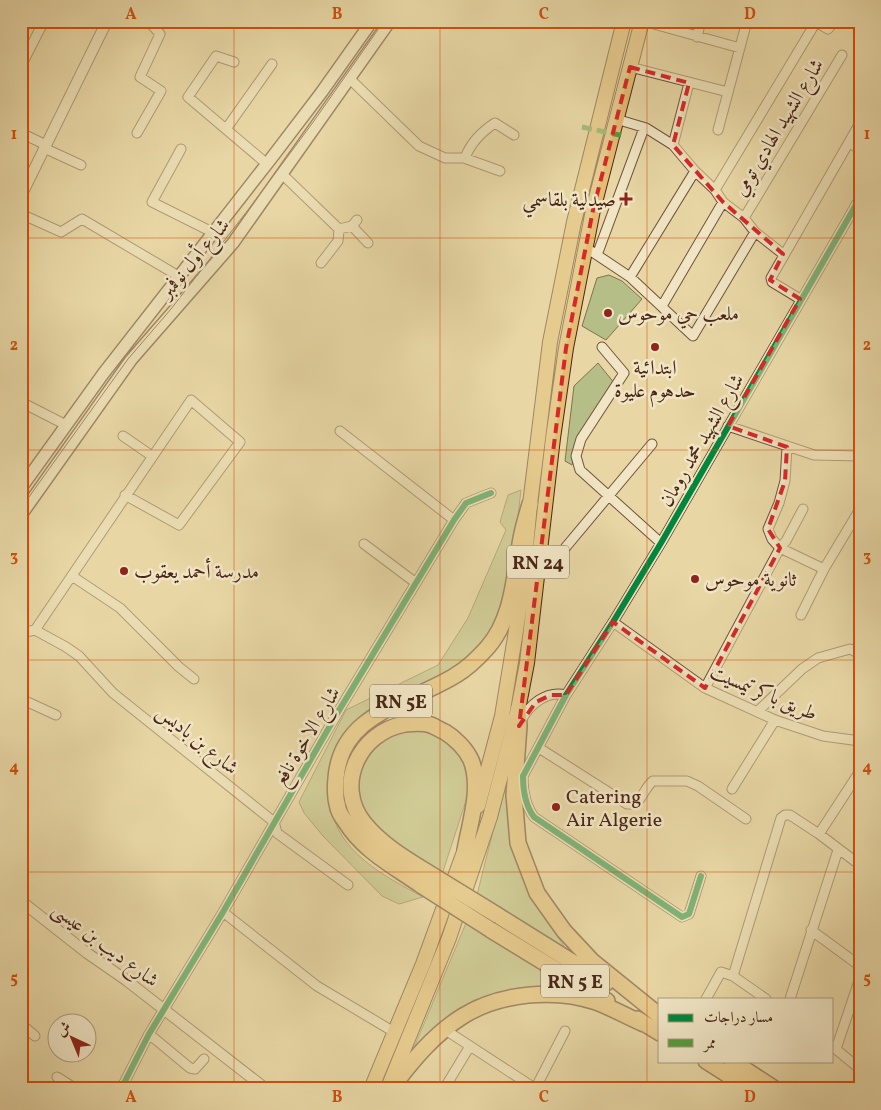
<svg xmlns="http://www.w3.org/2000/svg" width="881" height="1110" font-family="Vollkorn,Amiri,serif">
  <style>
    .green { fill: #b5be86; stroke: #80724e }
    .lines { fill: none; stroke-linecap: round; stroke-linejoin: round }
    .minor-casing { stroke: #72523a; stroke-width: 11 }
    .tertiary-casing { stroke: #72523a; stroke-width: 12 }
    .secondary-casing { stroke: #4a2617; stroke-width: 14 }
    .trunk-casing { stroke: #4a2617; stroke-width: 16 }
    .motorway-casing { stroke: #4a2617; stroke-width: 18 }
    .minor { stroke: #f0e5c4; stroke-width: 9 }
    .tertiary { stroke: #f0e5c4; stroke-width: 10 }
    .secondary { stroke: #f0e5c4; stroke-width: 11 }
    .trunk { stroke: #e4bc72; stroke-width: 14 }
    .motorway { stroke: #e4bc72; stroke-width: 15 }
    .tram { stroke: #4a2617; stroke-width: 1 }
    .motorway-bridge-casing { stroke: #4a2617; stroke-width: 18; stroke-linecap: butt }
    .motorway-bridge { stroke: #e4bc72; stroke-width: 15 }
    .quiet { stroke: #559c3d; stroke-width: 5; stroke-dasharray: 10 5; stroke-linecap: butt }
    .cycleway-casing { stroke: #f0e5c4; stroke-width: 9 }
    .cycleway { stroke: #00873e; stroke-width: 6 }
    .marked { fill: none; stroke: #d62828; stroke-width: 4; stroke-dasharray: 10 6; stroke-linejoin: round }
    .grid { fill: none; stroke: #d0510e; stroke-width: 1; stroke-opacity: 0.55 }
    .poi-dot { fill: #8f2418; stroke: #f0e5c4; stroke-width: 2 }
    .labels { text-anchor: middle; stroke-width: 5; stroke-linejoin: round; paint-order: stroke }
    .shield { fill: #f0e5c4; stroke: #7c5f4b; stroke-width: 1 }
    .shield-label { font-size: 19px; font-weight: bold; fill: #4a2617 }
    .street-label { font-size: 20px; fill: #4a2617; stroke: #f0e5c4 }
    .poi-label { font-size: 20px; fill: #4a2617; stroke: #f0e5c4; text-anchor: start }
    .neatline { fill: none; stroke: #d0510e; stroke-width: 2 }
    .grid-label { font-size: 16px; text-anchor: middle; font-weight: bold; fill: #d0510e }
  </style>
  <rect width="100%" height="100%" fill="#e8d7a5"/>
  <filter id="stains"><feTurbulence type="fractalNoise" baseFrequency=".004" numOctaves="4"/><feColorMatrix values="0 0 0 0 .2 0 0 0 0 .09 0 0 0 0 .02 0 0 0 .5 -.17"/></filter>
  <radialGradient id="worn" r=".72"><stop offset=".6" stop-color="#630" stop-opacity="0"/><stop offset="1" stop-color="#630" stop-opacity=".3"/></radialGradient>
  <path class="green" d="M609,275L622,281L642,299L606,340L582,326L597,278Z
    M598,363L615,384L578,435L572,465L565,461L574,386Z
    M521,490C516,533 508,615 478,647C460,665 437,678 416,691C394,704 372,717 350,730L331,806C337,852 386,877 423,897L399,904L382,896L323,836L304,813L299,802L346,710L438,665L468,618L506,530L500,522L508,495Z
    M415,729C442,735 468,752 470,782C470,793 464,805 461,816C455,835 448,855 442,875L391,843L368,820L356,788L362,763L378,741L388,734Z
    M503,791L507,793L515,853L523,879L568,953L477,895Z
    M466,923L579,992L551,986L519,988L474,1000L454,1015L413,1050Z"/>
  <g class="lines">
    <defs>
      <path id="minor" d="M643,21L740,48
        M697,37L701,21
        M234,62L216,56L188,97L267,164
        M21,66L44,21
        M630,67L728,92
        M350,79L419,146L445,158H464L500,171
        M616,119L646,128L673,145L695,171L715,190L723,202L744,218L755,232L783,254
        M226,129L272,64
        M718,130L747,21
        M21,133L46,145
        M137,133L161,91L140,77L160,34L151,24L144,21
        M849,143L860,149
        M673,145L689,83
        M44,148L81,165
        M181,149L152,202L212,232
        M465,158C471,142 481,132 495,123L514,135
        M282,174L339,229L352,226L357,220
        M715,190L816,22L828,29L835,21
        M21,214L61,232L82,219L180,277
        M744,218L842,55
        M352,226L368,243
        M585,247L630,277L693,336L755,232
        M597,255L644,128
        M321,263L338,241L339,229
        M630,277L695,171
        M800,299L772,282L771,278L860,123
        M662,306L723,202
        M602,347L624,373L581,439L576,456L580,470L661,543
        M21,402L66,425
        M728,426L814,455L860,456
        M340,431L454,520
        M123,436L152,456
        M787,447L785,481L779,503L768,529L772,539L780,548L824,569
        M364,544L416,583
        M555,560L652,444
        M72,576L120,608L179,667L194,679
        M801,615L824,569L860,509
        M613,622L705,688L775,720L823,736L860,741
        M35,630L191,400L240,442L179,525L125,495
        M21,633L35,630L66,647L79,656L113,693L274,822L277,833L348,885
        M705,688L780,548L786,541L803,509
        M21,699L56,715
        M758,711L802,669L818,658L850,649L860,654
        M521,721C529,705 546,690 566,695
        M539,748L627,804H635C643,798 645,787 653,781H687L698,786L746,819
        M732,789L775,720
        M819,834L860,771
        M701,876L689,914L682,917L534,817C525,805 523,791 523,776L566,695L613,622L661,543L860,198
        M223,912L317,986L394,1032
        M811,930L860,966
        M733,976L781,818L785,815H790L819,834L860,865
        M706,999L721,972L733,976L766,999
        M790,999L838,850
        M21,1024L35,1036
        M444,1029L536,1089
        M149,1034L190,1068L195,1069L204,1059
        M832,1046L860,1069
        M836,1049L860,978
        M57,1077L76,1089
        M21,1082L30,1089
        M121,1089L149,1034L223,912L338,712L454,520L466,503L491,493
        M444,1089L470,1046
        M535,1089L565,1031"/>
      <path id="tertiary" d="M21,196L107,21
        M21,901L87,953L126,980L266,1089"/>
      <path id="secondary" d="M21,488L103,374L273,156L321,93L372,21
        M21,515L131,360L233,243L390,21"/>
      <path id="trunk" d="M478,806L502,716L515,637L522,589L530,504L550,342L574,222L624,21
        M388,1088L449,938L490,817L518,710L527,663L553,438L566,348L593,210L642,21
        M371,1089L423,964L468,841"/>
      <path id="motorway" d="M518,710L519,726L514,795L518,843L537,893L564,931L592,961L660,1016
        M427,872C404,858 381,844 364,823C334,785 359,732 405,724C414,723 423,722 431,725C436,727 440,730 445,732C455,738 466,749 471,760C482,787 470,822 465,850
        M422,886C395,867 363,851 345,821C342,817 339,813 338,808C335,798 335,788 336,778C341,712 410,704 456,675C468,668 478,658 487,648C512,620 514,579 520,544C522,531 526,517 530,504
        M497,915L606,983
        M491,930L607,1001
        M637,1019L660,1033
        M706,1061L750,1089
        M732,1061L775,1089
        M391,1089C411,1062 434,1034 463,1016C500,993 555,988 596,1002C612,1008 628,1017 644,1024"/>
    </defs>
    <use href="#minor" class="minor-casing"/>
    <use href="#tertiary" class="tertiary-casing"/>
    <use href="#secondary" class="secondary-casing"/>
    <use href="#trunk" class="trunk-casing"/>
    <use href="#motorway" class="motorway-casing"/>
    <use href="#minor" class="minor"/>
    <use href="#tertiary" class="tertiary"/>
    <use href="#secondary" class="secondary"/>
    <use href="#trunk" class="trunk"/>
    <use href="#motorway" class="motorway"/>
    <path class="tram" d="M21,508L128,359L171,309L248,210L314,121L384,21"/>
    <defs>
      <path id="motorway-bridge" d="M427,872L497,915
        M422,886L491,930"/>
    </defs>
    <use href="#motorway-bridge" class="motorway-bridge-casing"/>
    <use href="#motorway-bridge" class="motorway-bridge"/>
    <path class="quiet" d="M582,127L624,136"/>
    <defs>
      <path id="cycleway" d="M701,876L689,914L682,917L534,817C525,805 523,791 523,776L566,695L613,622L661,543L860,198
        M121,1089L149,1034L223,912L338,712L454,520L466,503L491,493"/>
    </defs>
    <use href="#cycleway" class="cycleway-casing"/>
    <use href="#cycleway" class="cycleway"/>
  </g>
  <path d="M0 0H881V1110H0ZM630,67L689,83L673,145L723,202L783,254L770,280L800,299L728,426L787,447L785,481L768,529L780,548L705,688L613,622L566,695H551L536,702L519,726L566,348L593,210Z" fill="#e8d7a5" fill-opacity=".55" fill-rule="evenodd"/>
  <path class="marked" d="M630,67L689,83L673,145L723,202L783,254L770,280L800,299L728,426L787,447L785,481L768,529L780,548L705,688L613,622L566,695H551L536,702L519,726L566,348L593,210Z"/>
  <path class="grid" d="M234,21V1089M440,21V1089M647,21V1089M21,238H860M21,450H860M21,660H860M21,872H860"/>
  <g class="poi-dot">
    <path d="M623.5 191.5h5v5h5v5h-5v5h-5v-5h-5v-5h5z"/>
    <circle cx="608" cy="313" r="5"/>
    <circle cx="655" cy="347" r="5"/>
    <circle cx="124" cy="571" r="5"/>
    <circle cx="695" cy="579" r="5"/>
    <circle cx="556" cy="807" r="5"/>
  </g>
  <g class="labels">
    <g class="shield">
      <rect x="507" y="545.5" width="62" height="33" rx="4"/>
      <rect x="370" y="684.5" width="62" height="33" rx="4"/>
      <rect x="541" y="964.5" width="68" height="33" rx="4"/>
    </g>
    <g class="shield-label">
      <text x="538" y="569">RN 24</text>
      <text x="401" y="708">RN 5E</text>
      <text x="575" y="988">RN 5 E</text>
    </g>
    <g class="street-label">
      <text transform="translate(778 127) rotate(-59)" y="7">شارع الشهيد الهادي تومي</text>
      <text transform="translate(194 258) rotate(-50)" y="7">شارع أول نوفمبر</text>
      <text transform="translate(701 440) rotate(-60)" y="7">شارع الشهيد محمد رومان</text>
      <text transform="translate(764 692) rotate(23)" y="7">طريق باكر تيمسيت</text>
      <text transform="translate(306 736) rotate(-59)" y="7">شارع الاخوة نافع</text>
      <text transform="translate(198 739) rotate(39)" y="7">شارع بن باديس</text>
      <text transform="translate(106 944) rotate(37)" y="7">شارع ديب بن عيسى</text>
    </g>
    <g class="poi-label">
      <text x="616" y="206" text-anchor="end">صيدلية بلقاسمي</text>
      <text x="618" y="320">ملعب حي موحوس</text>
      <text x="655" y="374" text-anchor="middle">ابتدائية<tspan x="655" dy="23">حدهوم عليوة</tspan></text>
      <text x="134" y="578">مدرسة أحمد يعقوب</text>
      <text x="705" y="586">ثانوية موحوس</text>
      <text x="566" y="803">Catering<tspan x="566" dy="23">Air Algerie</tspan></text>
    </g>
  </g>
  <rect width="881" height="1110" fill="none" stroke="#e8d7a5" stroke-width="55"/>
  <rect x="658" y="998" width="175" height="65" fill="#f0e5c4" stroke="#ae997f"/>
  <rect x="668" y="1014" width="25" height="8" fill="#00873e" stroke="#ae997f"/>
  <text x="704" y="1022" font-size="15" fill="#4a2617">مسار دراجات</text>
  <rect x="668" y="1039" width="25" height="8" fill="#559c3d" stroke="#ae997f"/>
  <text x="704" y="1048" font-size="15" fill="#4a2617">ممر</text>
  <g transform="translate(72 1038) rotate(316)"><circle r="24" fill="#f0e5c4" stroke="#ae997f"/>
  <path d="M0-4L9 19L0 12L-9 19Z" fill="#8f2418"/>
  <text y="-8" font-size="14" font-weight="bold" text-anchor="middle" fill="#4a2617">ش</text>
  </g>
  <rect x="28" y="28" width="826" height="1054" class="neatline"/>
  <g class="grid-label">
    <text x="131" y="19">A</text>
    <text x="337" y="19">B</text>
    <text x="544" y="19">C</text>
    <text x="750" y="19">D</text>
    <text x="14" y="139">1</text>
    <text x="867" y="139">1</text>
    <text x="14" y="350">2</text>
    <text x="867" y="350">2</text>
    <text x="14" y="561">3</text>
    <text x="867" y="561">3</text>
    <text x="14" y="772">4</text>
    <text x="867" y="772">4</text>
    <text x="14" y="983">5</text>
    <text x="867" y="983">5</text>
    <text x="131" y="1102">A</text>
    <text x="337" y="1102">B</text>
    <text x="544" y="1102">C</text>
    <text x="750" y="1102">D</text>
  </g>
  <rect width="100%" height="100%" filter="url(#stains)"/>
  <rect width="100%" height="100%" fill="url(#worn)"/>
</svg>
